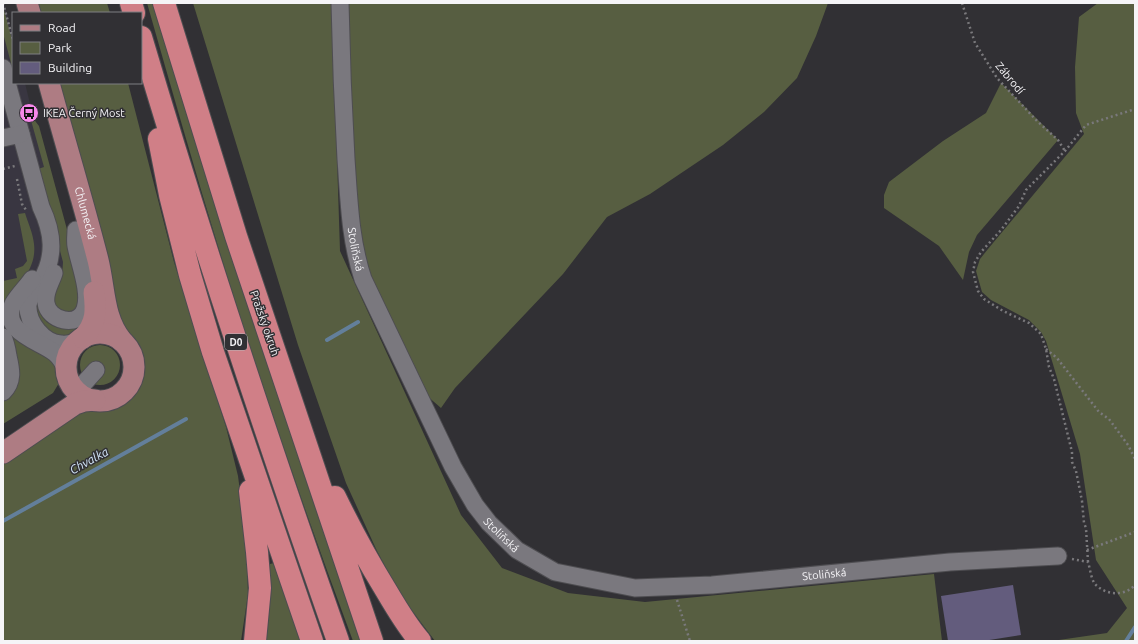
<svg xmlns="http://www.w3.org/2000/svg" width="1138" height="644" font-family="Ubuntu,sans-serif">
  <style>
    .built { fill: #393641 }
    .green { fill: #575e41 }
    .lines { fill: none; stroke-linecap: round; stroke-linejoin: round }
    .stream { stroke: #637f9b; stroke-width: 4 }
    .building { fill: #635c7d }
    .minor-casing { stroke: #4e4d51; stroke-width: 19 }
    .major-casing { stroke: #4e4d51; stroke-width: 23 }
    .highway-casing { stroke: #4e4d51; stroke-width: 24 }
    .path { stroke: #7a797c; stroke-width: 2.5; stroke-dasharray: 2 3; stroke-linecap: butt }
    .minor { stroke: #7a787e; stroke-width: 17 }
    .major { stroke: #ae7c83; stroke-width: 21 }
    .highway { stroke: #d07f87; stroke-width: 22 }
    .labels { text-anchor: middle; stroke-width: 3; stroke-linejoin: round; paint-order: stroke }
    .shield { fill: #313034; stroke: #bab9bc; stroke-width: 1 }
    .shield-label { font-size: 10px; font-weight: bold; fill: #f5f4f7 }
    .street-label { font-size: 11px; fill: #f5f4f7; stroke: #313034 }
    .poi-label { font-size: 11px; fill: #f5f4f7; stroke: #313034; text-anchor: start }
    .water-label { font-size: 12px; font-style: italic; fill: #d3e6fa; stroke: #313034 }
  </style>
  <rect width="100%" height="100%" fill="#313034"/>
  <path class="built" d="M3,3H4L13,36V83H25L55,208L76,282L45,389L3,414Z"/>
  <path class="green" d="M35,3H107L110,13H38Z
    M147,3H154L361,641H353C321,555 290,468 261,381C219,256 183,129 147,3Z
    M193,3H332L340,251L461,515L502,568L568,593L645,602L934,574L942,641H435L401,596L377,551L346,483L298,345Z
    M348,3H828L816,36L797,78L764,112L723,145L650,194L607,217L563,274L455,388L441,408L426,395L365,267L355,204Z
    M1098,3H1135V641H1052L1107,633L1127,608L1096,560L1080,454L1046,341L1041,332L1029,320L991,300L982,292L976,271L980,259L988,249L1084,134L1076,113L1075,67L1079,17Z
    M3,6L13,43L12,67L3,33Z
    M57,83H128L174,262L226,427L238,476L246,537L248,594L241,641H3V457L76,413L116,404L132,391L138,381L140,376L141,369L139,355L134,343L121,328Z
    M1001,83L1058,140L977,235L969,252L963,280L939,246L884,208V195L889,182L943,141L986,113Z
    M29,113L39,126L78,270L82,301L73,313L58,312L52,298L62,277L63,262L38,169L44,167Z
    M25,213C28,223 33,233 34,244C37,269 18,286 3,303V281L17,278L15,269L23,266L27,261L18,214Z
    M38,299C37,323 58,333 79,327L72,336L55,338L34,314Z
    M8,333L47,353L60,372L59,383L53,393L3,424V397Z
    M80 365a20 20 0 1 1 40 0a20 20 0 1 1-40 0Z
    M274,563L302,641H265L270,591V564Z"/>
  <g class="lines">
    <path class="stream" d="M327,340L358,322
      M3,521L186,419
      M1126,641L1135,627"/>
  </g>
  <path class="building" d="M1013,585L1021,635L983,641H948L941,596Z"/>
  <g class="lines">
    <defs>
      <g id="minor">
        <path id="s1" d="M340,3C341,55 343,107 346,159C349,200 350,240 363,279L453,467L475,505L489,523L517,550L555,572L635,588L712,585L950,562L1058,556"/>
        <path d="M3,68L41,207C53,232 56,256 41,281C36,289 29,296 28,305C27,323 44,343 61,344C68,345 74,343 79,340"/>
        <path d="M3,138L21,134"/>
        <path d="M54,273C51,283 44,292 46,303C48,320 78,329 85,309C91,292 79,263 76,246C75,241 76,235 76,230"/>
        <path d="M32,279C26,288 18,295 13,304C0,332 40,341 55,353C61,358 64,364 67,371"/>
        <path d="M3,337C6,343 7,349 8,356C11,369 14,381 3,392"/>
        <path d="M77,391L96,370"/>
      </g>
      <g id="major">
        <path d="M27,3L30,13"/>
        <path id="s2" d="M49,83C65,142 83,201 98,260C105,288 103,318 122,341"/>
        <circle cx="100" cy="367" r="34"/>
        <path d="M83,338C97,323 96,310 94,292"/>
        <path d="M3,453L75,404L84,401L95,400"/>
      </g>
      <path id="highway" d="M131,3L134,13
        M164,3L236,236L372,641
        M141,37C201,240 268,441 338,641
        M159,139L170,195L190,275L213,352L312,641
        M250,491L257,552L260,588L255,641
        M335,497C351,530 368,561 387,592C397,609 407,626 420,641"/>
    </defs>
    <use href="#minor" class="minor-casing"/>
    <use href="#major" class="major-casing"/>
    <use href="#highway" class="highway-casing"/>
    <path class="path" d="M3,3L13,40
      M962,3L975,43L997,78L1037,121L1058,140L1065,151
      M3,169L15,166
      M17,179L22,204L26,210
      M1046,349L1057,358L1099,412L1109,419L1128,445L1135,459
      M1087,550L1135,532
      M1072,559L1088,562C1090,568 1091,579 1095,584C1105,595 1124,597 1135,585
      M1088,562L1086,528L1084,523L1082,501L1076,471L1072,462V452L1054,379L1049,367L1046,349L1041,334L1029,323L1003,311L984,299L978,291L973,272L975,262L981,252L1001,230L1019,206L1026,190L1065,151L1086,125L1135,109
      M677,600L690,641"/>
    <use href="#minor" class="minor"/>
    <use href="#major" class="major"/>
    <use href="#highway" class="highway"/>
  </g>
  <defs>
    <symbol id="bus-disc" viewBox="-11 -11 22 22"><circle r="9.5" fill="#f788eb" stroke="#313034"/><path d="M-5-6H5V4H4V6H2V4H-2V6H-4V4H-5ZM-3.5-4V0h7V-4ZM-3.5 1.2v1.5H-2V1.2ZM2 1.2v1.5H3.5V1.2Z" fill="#111"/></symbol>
  </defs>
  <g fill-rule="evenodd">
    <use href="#bus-disc" x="18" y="102" width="22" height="22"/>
  </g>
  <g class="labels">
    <rect class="shield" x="225" y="334" width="22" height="16" rx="3"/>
    <g class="shield-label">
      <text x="236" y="346">D0</text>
    </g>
    <g class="street-label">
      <text transform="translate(1010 78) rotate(50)" y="4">Zábrodí</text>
      <text dy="4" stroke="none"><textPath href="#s2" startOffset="135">Chlumecká</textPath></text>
      <text dy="4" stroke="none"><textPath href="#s1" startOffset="247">Stoliňská</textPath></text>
      <text transform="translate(265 323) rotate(71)" y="4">Pražský okruh</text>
      <text dy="4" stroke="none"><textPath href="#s1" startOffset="570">Stoliňská</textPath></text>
      <text dy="4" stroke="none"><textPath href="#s1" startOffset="907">Stoliňská</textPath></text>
    </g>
    <g class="poi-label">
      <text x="43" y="117">IKEA Černý Most</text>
    </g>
    <g class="water-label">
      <text transform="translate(89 461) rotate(-29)" y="4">Chvalka</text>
    </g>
  </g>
  <rect width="1138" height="644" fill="none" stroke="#f5f4f7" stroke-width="8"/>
  <rect x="12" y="12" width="130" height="72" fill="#313034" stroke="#7f7e82"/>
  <rect x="20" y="25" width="20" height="6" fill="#ae7c83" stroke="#7f7e82"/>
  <text x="48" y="32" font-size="12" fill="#f5f4f7">Road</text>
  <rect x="20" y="42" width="20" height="12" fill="#575e41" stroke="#7f7e82"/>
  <text x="48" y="52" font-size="12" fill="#f5f4f7">Park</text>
  <rect x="20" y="62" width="20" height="12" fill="#635c7d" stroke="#7f7e82"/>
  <text x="48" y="72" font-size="12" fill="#f5f4f7">Building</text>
</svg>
